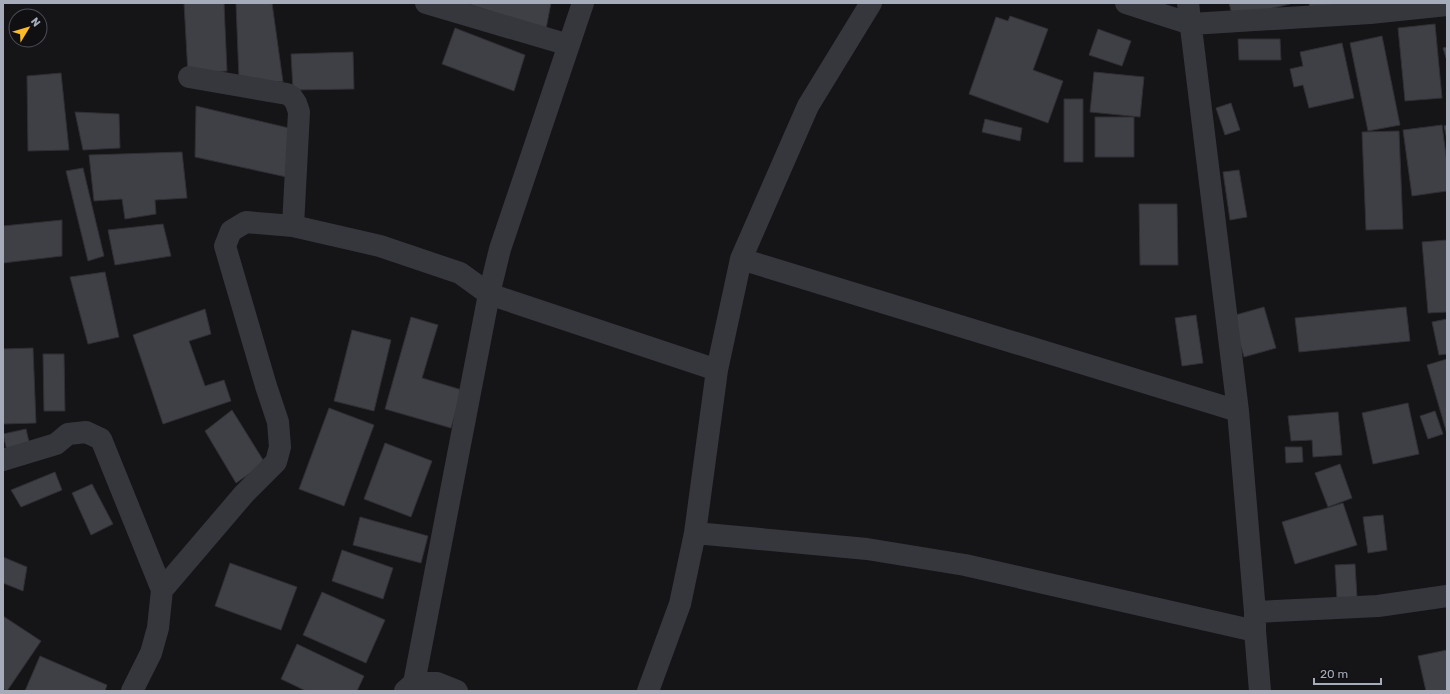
<svg xmlns="http://www.w3.org/2000/svg" width="1450" height="694" font-family="Rubik,sans-serif">
  <style>
    .building { fill: #3f4045; stroke: #2f2f34 }
    .lines { fill: none; stroke-linecap: round; stroke-linejoin: round }
    .minor { stroke: #36373d; stroke-width: 22 }
  </style>
  <rect width="100%" height="100%" fill="#151518"/>
  <path class="building" d="M184,3H224L227,71L188,74Z
    M236,3H272L283,82L239,80Z
    M465,3H551L546,29Z
    M1229,3H1290V4L1233,18Z
    M1309,3H1342V6L1310,11Z
    M1010,16L1048,29L1033,70L1063,81L1048,123L969,94L996,17L1008,21Z
    M1435,24L1442,98L1405,101L1398,28Z
    M455,28L525,55L514,91L442,64Z
    M1098,29L1131,41L1122,66L1089,55Z
    M1382,36L1400,125L1368,131L1350,43Z
    M1238,39H1280L1281,60H1239Z
    M1342,43L1354,98L1309,108L1303,85L1294,87L1290,69L1303,66L1300,52Z
    M1447,47V61L1443,48Z
    M353,52L354,89L293,90L291,54Z
    M1094,72L1144,77L1140,117L1090,112Z
    M61,73L69,150L28,151L27,76Z
    M1064,99H1083V162H1064Z
    M1231,103L1240,130L1225,135L1216,108Z
    M196,106L293,129L291,178L195,157Z
    M75,112L119,114L120,148L83,150Z
    M1095,117H1134V157H1095Z
    M985,119L1022,128L1020,141L982,132Z
    M1442,125L1447,163V191L1412,196L1403,130Z
    M1447,125V140L1444,126Z
    M1399,131L1403,229L1366,230L1362,132Z
    M182,152L187,198L155,200L156,214L125,219L122,199L94,201L89,155Z
    M83,168L104,256L88,261L66,171Z
    M1239,170L1247,217L1230,220L1223,172Z
    M1139,204H1177L1178,265H1140Z
    M62,220V256L3,263V226Z
    M163,224L171,256L115,265L108,230Z
    M1447,240V312L1428,313L1422,242Z
    M105,272L119,337L88,344L70,277Z
    M1264,307L1276,348L1244,357L1232,316Z
    M1406,307L1410,341L1299,352L1295,318Z
    M205,309L211,334L189,341L205,386L224,380L231,401L163,424L133,335Z
    M1196,315L1203,363L1182,366L1175,318Z
    M411,317L438,325L422,378L462,390L451,428L385,409Z
    M1447,319V354L1439,355L1432,322Z
    M352,330L391,340L374,411L334,401Z
    M33,348L36,423L3,424V349Z
    M43,354H64L65,411H44Z
    M1447,359V434L1427,365Z
    M1408,403L1419,454L1373,464L1362,413Z
    M329,408L374,425L344,506L299,489Z
    M232,410L265,463L236,483L205,431Z
    M1435,411L1443,434L1428,439L1420,416Z
    M1338,412L1342,455L1313,457L1312,440L1291,441L1288,416Z
    M26,429L30,446L7,451L3,434Z
    M385,443L432,461L411,517L364,499Z
    M1285,447H1302L1303,462L1286,463Z
    M1340,464L1352,498L1328,507L1315,473Z
    M55,472L62,490L21,507L11,490Z
    M92,484L113,524L91,535L72,493Z
    M1343,503L1357,545L1295,564L1282,522Z
    M1383,515L1387,550L1368,553L1363,517Z
    M360,517L428,536L421,563L353,545Z
    M342,550L393,568L383,599L332,581Z
    M3,557L27,567L23,591L3,583Z
    M230,563L297,587L281,630L215,606Z
    M1355,564L1357,597L1337,599L1335,565Z
    M322,592L385,620L366,663L303,635Z
    M3,616L41,641L7,691L3,689Z
    M297,644L364,676L357,691H306L281,679Z
    M1447,650V691H1426L1418,656Z
    M40,656L107,685L105,691H25Z"/>
  <g class="lines">
    <path class="minor" d="M426,3L569,45
      M1126,3L1191,24L1370,13L1447,5
      M1188,3L1238,411L1255,612V631L1260,691
      M189,77L287,94L292,97L296,103L299,112L293,226
      M741,259L1238,411
      M3,460L56,444L68,434L86,432L101,439L162,590L158,628L151,653L132,691
      M695,533L867,549L965,565L1255,631
      M162,590L244,494L276,462L280,447L278,422L266,386L225,246L231,231L246,222L293,226L380,246L460,273L489,294L717,370
      M1255,612L1378,606L1447,596
      M414,683H437L457,691
      M405,691L414,683L489,294L500,249L583,3
      M648,691L680,604L695,533L717,370L741,259L808,106L871,3"/>
  </g>
  <rect width="1450" height="694" fill="none" stroke="#a6acb9" stroke-width="8"/>
  <g transform="translate(28 28) rotate(52)"><circle r="19" fill="#101013" stroke="#4c4e55"/>
  <path d="M0-3L7 15L0 10L-7 15Z" fill="#febb27"/>
  <text y="-6" font-size="11" font-weight="bold" text-anchor="middle" fill="#a6acb9">N</text>
  </g>
  <path d="M1314 678v6h67v-6" fill="none" stroke="#a6acb9" stroke-width="2"/>
  <text x="1320" y="678" font-size="12" fill="#a6acb9" stroke="#101013" stroke-width="3" paint-order="stroke">20 m</text>
</svg>
